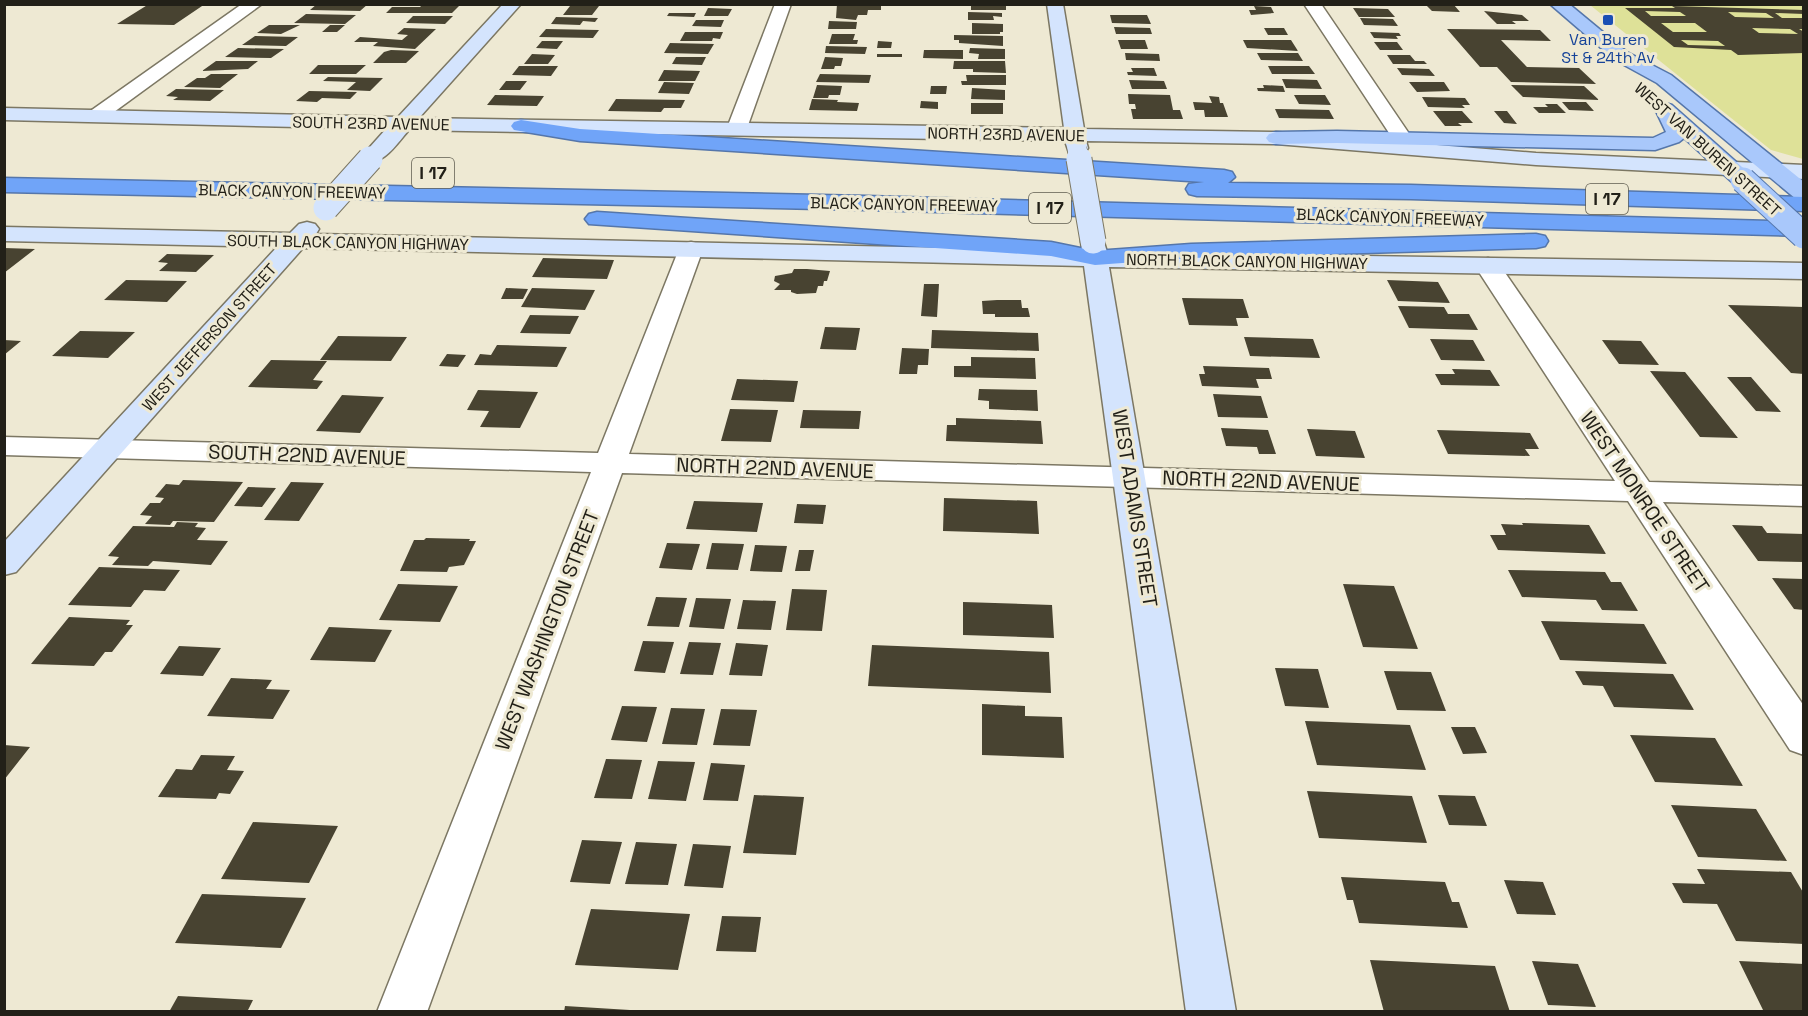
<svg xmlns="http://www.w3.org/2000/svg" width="1808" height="1016" font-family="'Space Grotesk',sans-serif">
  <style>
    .green { fill: #dee198 }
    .building { fill: #484331; fill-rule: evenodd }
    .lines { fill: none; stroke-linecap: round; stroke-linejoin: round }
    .street-casing { stroke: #7c7763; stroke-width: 3 }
    .secondary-casing { stroke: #7c7763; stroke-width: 3 }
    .primary-casing { stroke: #5576aa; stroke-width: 3 }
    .highway-casing { stroke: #5576aa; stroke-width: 3 }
    .street { fill: #fff; fill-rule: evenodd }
    .secondary { fill: #d4e4fd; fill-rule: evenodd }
    .primary { fill: #a9c8fb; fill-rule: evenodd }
    .highway { fill: #70a4f8; fill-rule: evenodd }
    .secondary-bridge-far1-casing { stroke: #7c7763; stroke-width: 20; stroke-linecap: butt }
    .secondary-bridge-casing { stroke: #7c7763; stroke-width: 27; stroke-linecap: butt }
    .primary-bridge-casing { stroke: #5576aa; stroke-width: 27; stroke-linecap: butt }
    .secondary-bridge-far1 { stroke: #d4e4fd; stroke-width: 19 }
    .secondary-bridge { stroke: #d4e4fd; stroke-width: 25 }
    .primary-bridge { stroke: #a9c8fb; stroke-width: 25 }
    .transit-dot { fill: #1a4fb4; stroke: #eee9d3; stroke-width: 2 }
    .labels { text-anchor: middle; stroke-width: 6; stroke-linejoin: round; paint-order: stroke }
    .far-transit-label { font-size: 16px; fill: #164399; stroke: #eee9d3 }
    .far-street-label { font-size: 16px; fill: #222018; stroke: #eee9d3 }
    .shield { fill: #eee9d3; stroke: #5f5c50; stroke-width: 1.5 }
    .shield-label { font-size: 18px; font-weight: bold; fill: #222018 }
    .street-label { font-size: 20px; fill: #222018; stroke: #eee9d3 }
  </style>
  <rect width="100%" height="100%" fill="#eee9d3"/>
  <path class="green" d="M1590,5H1803V159L1771,150Z"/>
  <path class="building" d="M149,4H205L174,25L117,24Z
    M317,4H368L360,11L310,10Z
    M423,4L460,5L452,13H386L392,7H420Z
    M837,4H881V10H868L867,15H858L856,20L836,18Z
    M971,4H1006V10H971Z
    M1426,5H1454L1460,12L1432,11Z
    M570,6H599L592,15H563Z
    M1254,6L1271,7L1274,13L1251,15L1249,10H1256Z
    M1672,6L1804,10V14L1775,13L1782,18H1804V29H1799L1804,32V53L1738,55L1731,50L1674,47L1625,8H1675ZM1645,11L1680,12L1686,16H1651ZM1728,12L1766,13L1774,18L1735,17ZM1661,23H1695L1707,32H1673ZM1752,28L1790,29L1798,34L1759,33ZM1681,40L1718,41L1725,46L1688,45Z
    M708,8L732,9L728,16H704Z
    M1353,8L1388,9L1395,17H1359Z
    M1484,11L1522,15L1529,21H1512L1516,24H1497Z
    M968,12L1002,13V17L993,16L994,20H968Z
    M669,13H696L694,17L667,16Z
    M306,14L356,15L345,24L294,23Z
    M1110,15H1147L1151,24L1112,23Z
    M413,16H453L445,24L406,23Z
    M556,17L598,18L595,22L583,21L580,25L551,24Z
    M1360,18L1393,19L1398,26L1364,25Z
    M696,20H724L721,27L692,26Z
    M829,21L857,22L856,29H828Z
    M972,23L1003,24V32H1000V34H972Z
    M269,25H300L281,34L257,33Z
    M330,25H345L337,32H322Z
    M1114,27L1150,28L1152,34H1116Z
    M404,28L436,29L415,49L373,46L378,42H354L360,37L402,40L408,35L397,34Z
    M1264,28H1284L1288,35H1268Z
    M546,29L599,30L593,38L539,37Z
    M1447,29L1540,30L1551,41L1501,40L1527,67L1579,68L1596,84L1511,82L1497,67H1480Z
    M685,32H723L720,39L713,38L712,41H680Z
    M1370,32L1399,33L1401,36H1396L1398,39L1374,38Z
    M832,34H855L853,40H858L857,44H829Z
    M954,35L1003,36V46L959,43V40H954Z
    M255,36L298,37L286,46L242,45Z
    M1118,40H1145L1148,49H1121Z
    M1243,40H1291L1298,51L1247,48Z
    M542,41H563L557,49L536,48Z
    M878,41L892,42L891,48H877Z
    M1374,42H1397L1403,50H1380Z
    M670,43L714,44L708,54L664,53Z
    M826,46L867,47L865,54L825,53Z
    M238,48L284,49L271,58L225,57Z
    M970,48L1005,49V59H978L979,54L969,53Z
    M391,50L419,51L406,63H373L384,52Z
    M924,50H963V59L923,58Z
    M1125,53L1159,54L1160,61L1126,60Z
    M1257,53H1298L1303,61L1261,60Z
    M532,54L555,55L548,64H524Z
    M877,54H902V57H877Z
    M1387,55H1410L1415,61H1424L1427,64H1393Z
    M676,57H706L702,65L672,64Z
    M825,57L843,58L841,66H835L834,69H821Z
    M216,61H258L248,69L202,71Z
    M954,61H1005L1006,73L973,72V69H953Z
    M318,65H366L356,74H309Z
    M519,66H558L551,76L512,75Z
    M1268,66H1309L1315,74H1272Z
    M1131,68H1154L1157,76L1128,75L1127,72H1133Z
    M1397,68L1429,69L1435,76L1402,75Z
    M664,70L700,71L695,81H658Z
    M211,74H238L220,88L184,87L197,78H205Z
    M820,74L871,75L869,83L816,82Z
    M966,75H1006V85H962L961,81H967Z
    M328,77L383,78L370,91L347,90L356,82L323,81Z
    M1282,79L1317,80L1322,89L1286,88Z
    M1129,80L1164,81L1167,89H1132Z
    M506,81H527L520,90H499Z
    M664,82L694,83L689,94L658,93Z
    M1409,82H1444L1450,91L1417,92Z
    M817,85L842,86L840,95H829L828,98H813Z
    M1263,85L1283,86L1285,92L1258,91L1257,88H1264Z
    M1511,85L1584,86L1599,100L1523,97Z
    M931,86H947L946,94H930Z
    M972,88L1005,90V100L971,99Z
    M176,89L224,90L210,101L173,100L178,97L166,96Z
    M309,91L357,92L350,99L322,98L317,102L296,101Z
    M1128,94L1170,95L1173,110H1180L1183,119H1133L1131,109H1149H1136L1135,104H1129Z
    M495,95L544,96L537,106L487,105Z
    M1294,95H1325L1331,105L1299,104Z
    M1209,96L1219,97L1220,103H1223L1228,117H1205L1204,110H1195L1193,102L1212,103Z
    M1422,97L1465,98L1470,105H1462L1465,108L1428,107Z
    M616,99L685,100L681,108H664L661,112L608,111Z
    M812,99L838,100L837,102L859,103L857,111L809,110Z
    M921,101L938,102V109L920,108Z
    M1562,102H1586L1594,111L1569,110Z
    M971,103H1003V114H971Z
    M1545,104H1557L1566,113H1539L1533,107H1548Z
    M1275,109L1329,110L1334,119L1279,118Z
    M1433,111H1462L1473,123H1458L1462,126H1445Z
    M1494,111H1507L1517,124L1504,123Z
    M4,248L35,249L4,273Z
    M167,254L214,255L196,272L159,271L168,263L158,262Z
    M543,258L614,260L607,279L532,277Z
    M794,269H807L830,271L827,281H824L823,286H818L816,293L797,294L791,292V290H774L780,284L774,281L775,276L792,273Z
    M126,280L187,281L167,302L104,300Z
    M1387,280L1438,282L1450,303L1398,301Z
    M924,284H939L937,317L921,316Z
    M506,288L528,289L523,299H501Z
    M532,288L595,290L585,310L521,307Z
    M1182,298L1243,299L1249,318H1236L1238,326L1189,325Z
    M997,300H1021L1022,308H1028L1030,317H995V314H983L982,301Z
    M1728,305L1804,307V374L1791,373Z
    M1398,306L1444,307L1448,314H1469L1478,330L1409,328Z
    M530,315L579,316L570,334L520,333Z
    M825,327L860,328L856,350L820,349Z
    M932,330L1038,333L1039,351L931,348Z
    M80,331L135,332L108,358L52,356Z
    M338,336L407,337L391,361L320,360Z
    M1244,337L1313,339L1320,358L1250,356Z
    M1430,339L1473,340L1485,361L1441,360Z
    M4,340L21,341L4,355Z
    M1602,340L1641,341L1659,365L1619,364Z
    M497,345L567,347L557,367L474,365L480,354L491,355Z
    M902,348L929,349L928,365H918L917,374H899Z
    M447,354L466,355L458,367L439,366Z
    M971,357L1035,358L1036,379L954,377V366H971Z
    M271,360L327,361L313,380L323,381L317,389L248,387Z
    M1203,366L1269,368L1272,379H1256L1259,388L1202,386L1199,374H1205Z
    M1452,369L1490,370L1500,386L1441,385L1435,374H1455Z
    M1650,371L1685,372L1738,438L1700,437Z
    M1727,377H1751L1781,412L1756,411Z
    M737,379L798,381L794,402L731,400Z
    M979,389L1037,390L1038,411L989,409V401L978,400Z
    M478,390L538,392L520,428L480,427L489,411L467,410Z
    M1213,394L1261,396L1268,418L1218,417Z
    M342,395L384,397L360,433L316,431Z
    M730,409L778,410L771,442L721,441Z
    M803,410L861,411L859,429L800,428Z
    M956,418L1041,421L1043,444L946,441L947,425H956Z
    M1221,428L1268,430L1276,454H1259L1257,447L1226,446Z
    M1307,429L1355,431L1365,458L1316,456Z
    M1437,430L1530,433L1539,449H1525L1530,456L1448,454Z
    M183,480L243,482L214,522L173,521L170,525L145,524L152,516L140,515L150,503H160L164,498L155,497L166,484L179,485Z
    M291,482L324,483L299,521L264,520Z
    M248,487L276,488L262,507L234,506Z
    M944,498L1037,501L1039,534L943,531Z
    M694,501L763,503L757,532L686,529Z
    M797,504L826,505L823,524L794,523Z
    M177,522L198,523L195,527L206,528L197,540L228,541L211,565L153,561L148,566L112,565L119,557L108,556L133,526L174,527Z
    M1522,523L1589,525L1606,554L1498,550L1490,535H1506L1501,524L1523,525Z
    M1732,525L1762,526L1767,533L1804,534V562L1758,561Z
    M426,538L470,539L469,541H476L464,565L449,567L447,572L400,571L414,540H424Z
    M667,543L700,544L692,570L659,568Z
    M712,543L744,544L738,570L706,569Z
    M755,545L787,546L782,572L750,571Z
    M799,550H814L810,571H795Z
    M99,567L180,570L165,591L144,590L131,607L68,605Z
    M1508,570L1605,572L1611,582H1621L1638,611L1602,610L1596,600L1522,597Z
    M1772,578L1804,579V610L1794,609Z
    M398,584L458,586L440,622L379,620Z
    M1343,584L1394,586L1418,649L1363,647Z
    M792,589L827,590L822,631L786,630Z
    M656,597L687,598L679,627L647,626Z
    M696,598L731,599L724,629L689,627Z
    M743,600L776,601L771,630L737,629Z
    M963,602L1052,605L1054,638L963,635Z
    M69,617L130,620L126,625H133L112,652H105L94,666L31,664Z
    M1541,621L1644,624L1667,664L1560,660Z
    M329,627L392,630L375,662L310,660Z
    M643,641L674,642L665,673L634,671Z
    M689,642L721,643L713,675L680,674Z
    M736,643L768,645L762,676L729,675Z
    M872,645L1049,652L1051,693L868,686Z
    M179,646L221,648L203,676L160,674Z
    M1275,668L1318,669L1329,708L1285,706Z
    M1384,671L1431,672L1446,711L1397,710Z
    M1575,671L1673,674L1694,710L1614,707L1603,686L1583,685Z
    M231,678L272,680L266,689L290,690L273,719L207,716Z
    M982,704L1025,706V716L1062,717L1064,758L982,755Z
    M622,706L657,707L647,742L611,740Z
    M671,708L705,709L697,745L662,744Z
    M721,709L757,710L750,746L713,745Z
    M1305,721L1410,725L1426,770L1317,765Z
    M1451,727H1475L1487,753L1463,754Z
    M1630,735L1715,738L1743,786L1655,782Z
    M4,745L30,747L4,780Z
    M201,755L235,756L227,770L244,771L230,794L219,793L216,799L158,797L176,769L192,770Z
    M606,759L642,760L632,799L594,798Z
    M658,761L695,762L686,801L648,799Z
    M711,763L745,765L738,801L703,800Z
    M1307,791L1412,796L1427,843L1319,838Z
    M754,795L804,797L796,855L743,853Z
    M1438,795L1475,796L1487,826L1449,825Z
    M1671,805L1756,809L1787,861L1698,857Z
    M253,822L338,826L309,883L221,879Z
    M582,840L622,842L610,884L570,882Z
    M636,842L677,844L668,885L625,884Z
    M693,844L731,846L723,888L684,886Z
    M1697,869L1791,872L1804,894V944L1736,941L1717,904L1683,903L1672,883L1705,884Z
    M1341,877L1445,882L1452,902H1459L1468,928L1359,923L1353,900H1347Z
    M1504,880L1543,882L1556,915L1517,914Z
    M202,894L306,898L281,948L175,943Z
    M591,909L690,914L678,970L575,965Z
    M722,916L761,917L756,952L716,951Z
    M1370,960L1495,966L1510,1012H1384Z
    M1532,961L1578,964L1596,1007L1548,1005Z
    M1739,961L1804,964V1012H1764Z
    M178,996L253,1000L247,1012H169Z
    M565,1006L630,1010V1012H564Z"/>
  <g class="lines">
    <defs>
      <path id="street" d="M242,4H262L103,120H89L86,116L89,112Z
        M775,4H791L747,128L744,132L737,134L730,132L727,128Z
        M1304,4H1321L1412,138L1409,142L1402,144L1395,142Z
        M691,242L700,244L703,249L629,454L1615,481L1475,266L1479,261L1488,258L1497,261L1649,482L1804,486V506L1663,502L1804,706V755L1790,750L1628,501L622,473L427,1012H377L591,472L4,455V437L598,453L679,249L682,244Z"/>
      <path id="secondary" d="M503,4H521L419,118L1064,128L1047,4H1063L1084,129L1276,132L1536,153L1804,165V179L1536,165L1276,144L1086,141L1088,148L1085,153L1077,154L1069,153L1065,141L409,130C397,143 384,166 364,162L361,157L386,129L4,120V108L398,117Z
        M307,222L315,224L319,229L316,234L1082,251L1081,241L1084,236L1093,234L1102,236L1107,252L1804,263V279L1109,267L1236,1012H1186L1084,266L303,248L16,572L4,575V542L277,247L4,241V227L290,233L299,224Z"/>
      <path id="primary" d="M1550,4H1569L1627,52L1671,75L1804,182V201L1796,199L1657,83L1615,60Z
        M1665,103L1672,105L1751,175L1754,180L1751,185L1743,187L1735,185L1684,138L1679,142L1655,150L1337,143L1276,144L1269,142L1266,138L1269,134L1276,132L1337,131L1653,138L1666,132L1655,109L1658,105Z"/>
      <path id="highway" d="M521,120L580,129L1224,170L1232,172L1235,177L1228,183L1411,185L1804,197V211L1411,199L1197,196L1189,194L1186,189L1189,184L1204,182L580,141L514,130L511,126L514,122Z
        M4,178L866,196L1804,222V236L866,210L4,192Z
        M597,212L1051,242L1095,251L1191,244L1536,234L1545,236L1548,241L1545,246L1536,248L1191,258L1095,265L1051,256L589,224L585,219L589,214Z"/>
    </defs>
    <use href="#street" class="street-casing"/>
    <use href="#secondary" class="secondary-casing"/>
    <use href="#primary" class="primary-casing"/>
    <use href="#highway" class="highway-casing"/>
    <use href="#street" class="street"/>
    <use href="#secondary" class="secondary"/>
    <use href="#primary" class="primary"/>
    <use href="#highway" class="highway"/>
    <defs>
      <path id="secondary-bridge-far1" d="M1077,148L1079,161
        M369,161L372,157"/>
      <path id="secondary-bridge" d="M1079,159L1093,241
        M326,208L370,159"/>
      <path id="primary-bridge" d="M1743,180L1804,236"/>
    </defs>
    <use href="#secondary-bridge-far1" class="secondary-bridge-far1-casing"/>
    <use href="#secondary-bridge" class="secondary-bridge-casing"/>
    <use href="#primary-bridge" class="primary-bridge-casing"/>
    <use href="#secondary-bridge-far1" class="secondary-bridge-far1"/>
    <use href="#secondary-bridge" class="secondary-bridge"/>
    <use href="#primary-bridge" class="primary-bridge"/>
  </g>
  <rect class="transit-dot" x="1602" y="14" width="12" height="12" rx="3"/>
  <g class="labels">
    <g class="far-transit-label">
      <text x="1608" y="45">Van Buren<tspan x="1608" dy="18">St &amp; 24th Av</tspan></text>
    </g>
    <g class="far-street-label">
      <text transform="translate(371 123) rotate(1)" y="6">SOUTH 23RD AVENUE</text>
      <text transform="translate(1006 134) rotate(1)" y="6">NORTH 23RD AVENUE</text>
      <text transform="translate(1708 149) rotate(42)" y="6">WEST VAN BUREN STREET</text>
      <text transform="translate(292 191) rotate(1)" y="6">BLACK CANYON FREEWAY</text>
      <text transform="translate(904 204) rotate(1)" y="6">BLACK CANYON FREEWAY</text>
      <text transform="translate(1390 217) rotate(2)" y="6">BLACK CANYON FREEWAY</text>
      <text transform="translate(348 242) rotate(1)" y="6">SOUTH BLACK CANYON HIGHWAY</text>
      <text transform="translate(1247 261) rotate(1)" y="6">NORTH BLACK CANYON HIGHWAY</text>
      <text transform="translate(209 337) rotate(-48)" y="6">WEST JEFFERSON STREET</text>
    </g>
    <g class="shield">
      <rect x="412" y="158" width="42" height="30" rx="4.5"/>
      <rect x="1586" y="184" width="42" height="30" rx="4.5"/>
      <rect x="1029" y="193" width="42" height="30" rx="4.5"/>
    </g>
    <g class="shield-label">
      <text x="433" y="179">I 17</text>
      <text x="1607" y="205">I 17</text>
      <text x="1050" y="214">I 17</text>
    </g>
    <g class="street-label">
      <text transform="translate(307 455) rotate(2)" y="7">SOUTH 22ND AVENUE</text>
      <text transform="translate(775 468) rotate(2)" y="7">NORTH 22ND AVENUE</text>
      <text transform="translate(1261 481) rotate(2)" y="7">NORTH 22ND AVENUE</text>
      <text transform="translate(1645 502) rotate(56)" y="7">WEST MONROE STREET</text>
      <text transform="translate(1135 508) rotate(81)" y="7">WEST ADAMS STREET</text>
      <text transform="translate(547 630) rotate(-69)" y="7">WEST WASHINGTON STREET</text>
    </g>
  </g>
  <rect width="1808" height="1016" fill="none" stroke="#222018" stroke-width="12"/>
</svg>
